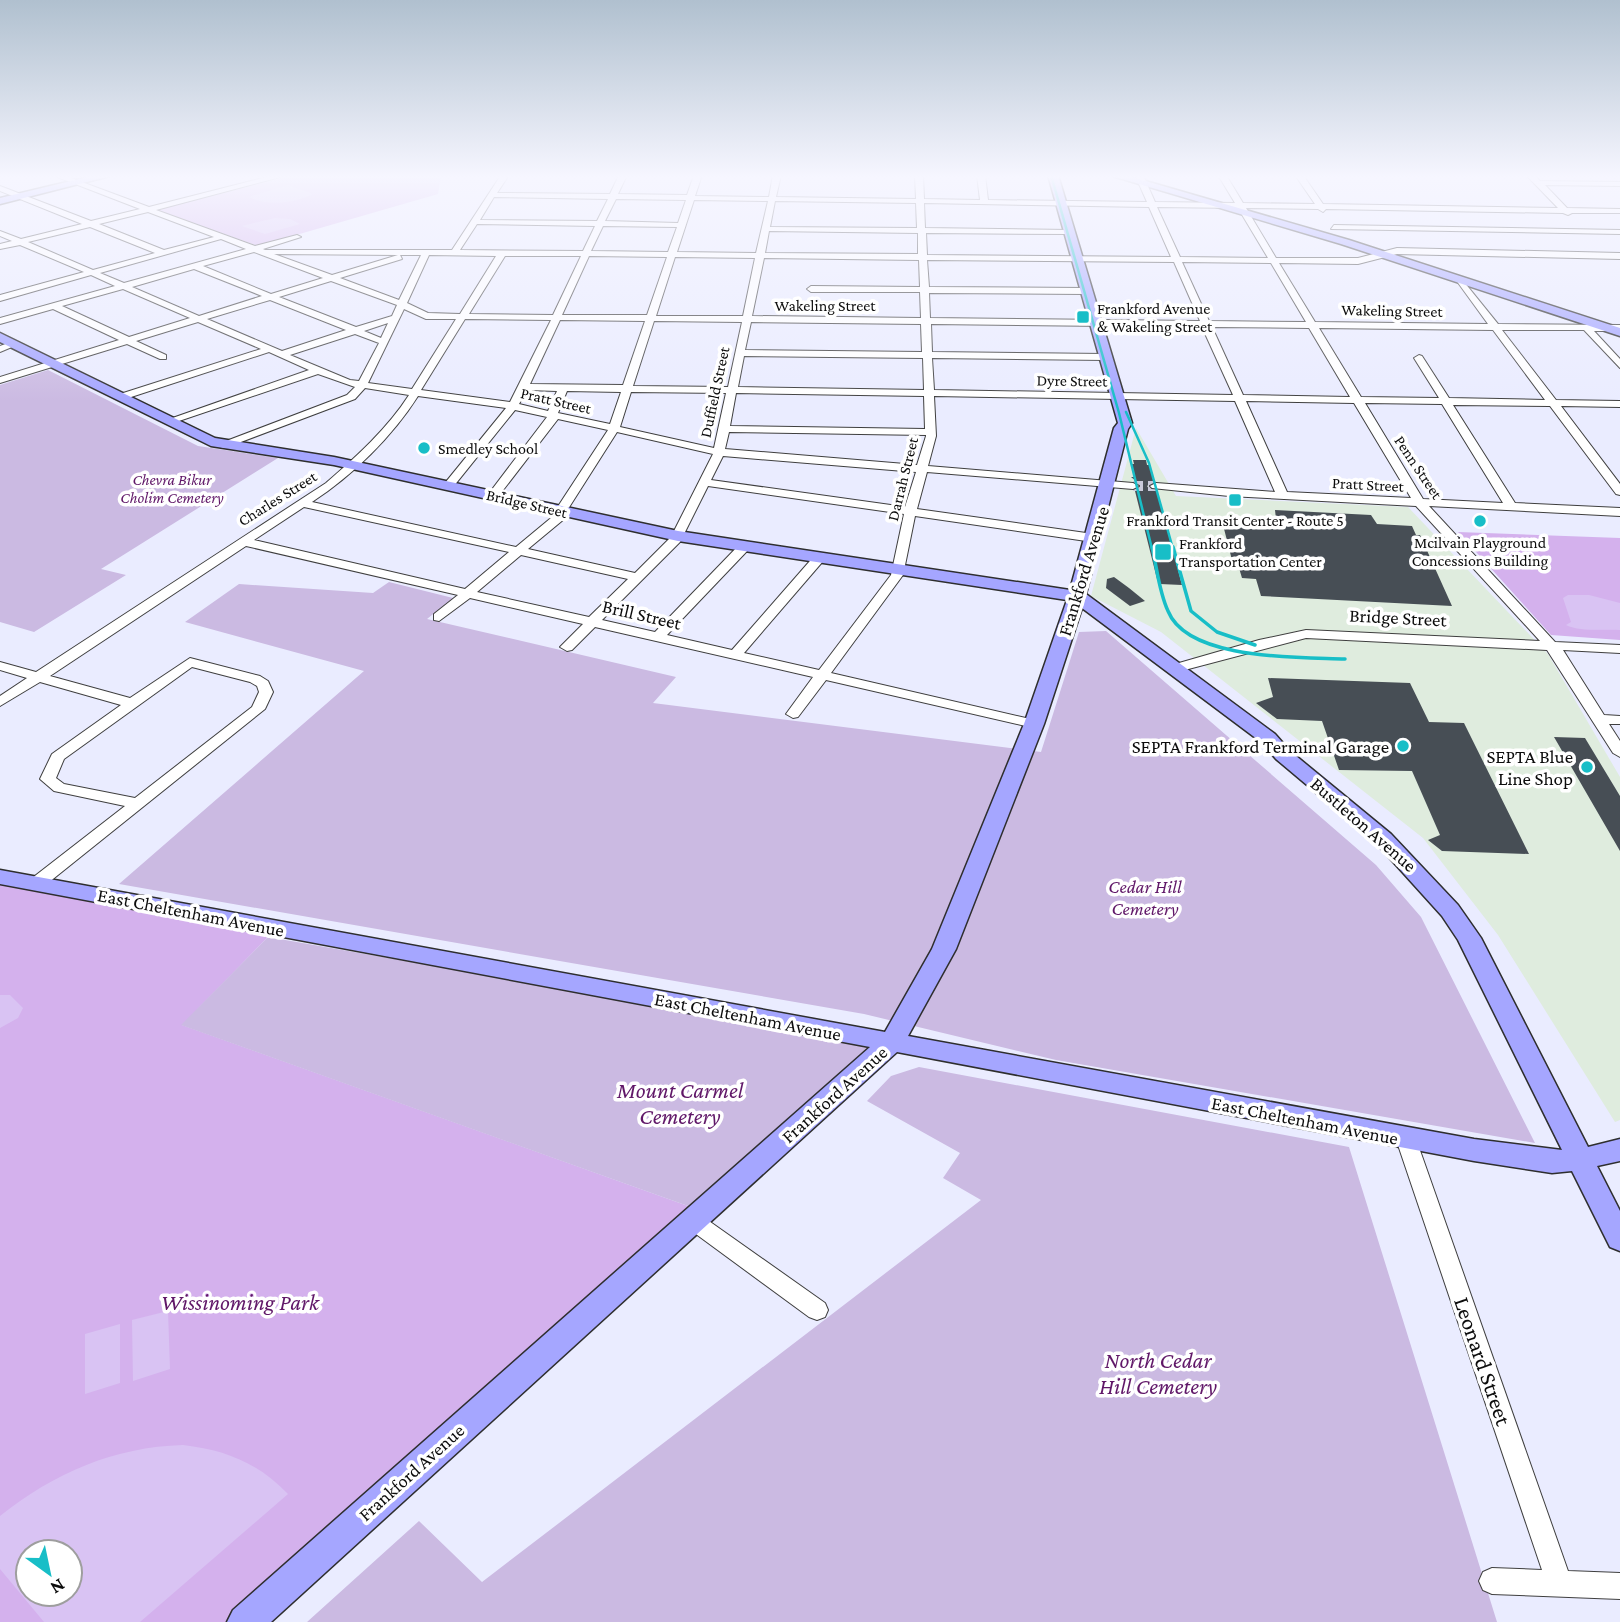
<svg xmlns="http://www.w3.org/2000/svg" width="1620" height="1622" font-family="'Crimson Pro',serif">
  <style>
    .industrial { fill: #dfecde }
    .green { fill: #d4b1ed; fill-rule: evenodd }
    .cemetery { fill: #cbbae2 }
    .pitch { fill: #d9c3f3; fill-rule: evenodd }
    .building { fill: #474e55 }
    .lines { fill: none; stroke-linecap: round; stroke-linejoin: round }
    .street-tunnel { stroke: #c9cadb; stroke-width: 10; stroke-dasharray: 10 5; stroke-linecap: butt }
    .street-casing { stroke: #3f3f3f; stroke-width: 2 }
    .secondary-casing { stroke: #2e2e2e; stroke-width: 3 }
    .street { fill: #fff; fill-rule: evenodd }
    .secondary { fill: #a5a6ff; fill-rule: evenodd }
    .rail-far1 { stroke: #18bec7; stroke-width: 2.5 }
    .rail { stroke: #18bec7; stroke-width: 3.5 }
    .poi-dot { fill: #18bec7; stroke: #fff; stroke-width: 2.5 }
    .labels { text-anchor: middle; stroke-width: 7; stroke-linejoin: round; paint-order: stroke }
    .far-street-label { font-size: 16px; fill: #0c0c0c; stroke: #fff }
    .far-poi-label { font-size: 16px; fill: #0c0c0c; stroke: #fff; text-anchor: start }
    .far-park-label { font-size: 16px; font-style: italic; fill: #601768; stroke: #fff }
    .street-label { font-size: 19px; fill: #0c0c0c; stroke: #fff }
    .poi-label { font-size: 19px; fill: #0c0c0c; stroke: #fff; text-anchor: end }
    .park-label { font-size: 19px; font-style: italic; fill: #601768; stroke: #fff }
    .near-park-label { font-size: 23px; font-style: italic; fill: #601768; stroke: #fff }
    .near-street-label { font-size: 23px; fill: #0c0c0c; stroke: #fff }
  </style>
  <rect width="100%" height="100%" fill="#eaecff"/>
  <path class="industrial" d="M1136,428L1176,496L1408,507L1548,654L1620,777V1120L1615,1122L1498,935L1423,838L1161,632L1091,596Z"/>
  <path class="green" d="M294,175H441L438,194L258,246L156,210Z
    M1458,532L1620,538V640L1551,635Z
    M0,877L137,902L268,937L182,1025L702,1211L245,1622H0ZM28,1552H70V1594H28Z"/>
  <path class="cemetery" d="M48,370L198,446L278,458L101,569L126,575L34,632L0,622V385Z
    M389,582L453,598L427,619L676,677L653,703L1041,752L1079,632L1106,631L1376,865L1421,917L1535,1143L1056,1060L864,1014L119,884L364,671L185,622L239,584L373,593Z
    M268,937L583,992L892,1042L702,1211L181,1025Z
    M919,1067L1349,1147L1497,1622H307L419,1521L482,1582L981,1200L943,1178L960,1153L867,1101L891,1076Z"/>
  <path class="pitch" d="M288,185L313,194C295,203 267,207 249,197Z
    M275,218L290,219L300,224L265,234L242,226Z
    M1568,595H1589L1620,603V630C1603,629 1580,632 1566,625L1571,622L1563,598Z
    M0,995H10L23,1008L18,1018L0,1028Z
    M168,1311L170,1369L133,1381L132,1320Z
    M120,1324V1383L85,1394V1334Z
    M183,1445C226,1450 258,1463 288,1494L140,1622H44L0,1569V1516C54,1473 114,1447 183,1445ZM28,1552H70V1594H28Z"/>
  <path class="building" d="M1133,460H1146L1147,465H1150L1154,481L1147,486L1150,490L1157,491L1182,585L1160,584L1159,578L1157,579L1135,491L1141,485L1131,477H1134L1131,464H1134Z
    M1275,510L1371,515L1377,524L1412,526L1416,535H1420L1452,606L1261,596L1256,579L1242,578L1239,568H1234L1221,517L1276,519Z
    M1114,577L1129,588L1145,601L1130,606L1106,588L1107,579Z
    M1268,678L1410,683L1429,722L1464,723L1529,854L1442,851L1428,840L1440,835L1412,771L1339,770L1322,721L1277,719L1256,703L1273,697Z
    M1554,737L1585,738L1620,796V851Z"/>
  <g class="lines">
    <path class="street-tunnel" d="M1133,486H1156"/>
    <defs>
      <path id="street" d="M52,175H63L149,207L275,175H288L156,210L255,246L297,235L301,237L263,249L265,250H452L501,175H509L497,193L610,194L619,175H627L618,194L687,195L694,175H702L695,196L769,197L773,175H781L776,197L916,199L915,175H923L924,199L980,200L977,175H985L988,200L1147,202L1135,175H1143L1155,202L1235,203L1218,175H1226L1243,203L1315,204L1295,175H1303L1323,204L1558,208L1526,175H1534L1540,181L1620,182V186L1545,185L1567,208L1620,209V213H1572L1568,215L1563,213L1326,209L1323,212L1318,209L1246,208L1276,258H1358L1397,248L1620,253V259L1397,254L1358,264L1279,263L1315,322L1488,324L1456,280L1460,277L1498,324L1620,325V331H1594L1620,359V368L1584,330H1502L1556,400L1620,401V407L1561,406L1620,484V495L1616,494L1550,406L1453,405L1515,503L1620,508V516L1429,506L1555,642L1620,645V653L1563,650L1604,715L1620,716V724H1609L1620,741V757L1613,753L1547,650L1306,638L1177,672L1172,671L1170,668L1172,665L1259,640L1306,630L1540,641L1416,506L1229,496L1152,488L1150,486L1156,483L1275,492L1235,401L934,396L936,436L928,466L1133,483L1139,486L1133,489L927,472L917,509L1093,534L1099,538L1093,542L915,516L903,575L831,673L1039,721L1041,724L1039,727L1034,728L826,680L798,717L793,718L786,714L813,677L595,627L572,650L567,651L560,647L583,624L470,598L439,621L434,620V614L458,595L246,546L50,676L130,698L190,658L260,676L268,681L273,692L265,709L43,887H31L29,883L31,879L125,806L54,791L40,779L52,754L121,705L40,682L0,706V696L27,678L0,670V662L36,672L326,483C356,457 388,428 409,395L365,388L355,399L225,448L221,447V443L347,395L355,387L318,374L173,423L164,421L309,370L269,352L125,399H117V395L261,349L198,322L136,341L166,355V359H160L127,344L0,383V377L119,340L53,309L0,324V318L115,286L91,275L0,301V295L84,272L20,245L0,249V244L12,241L0,236V231L21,239L82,224L0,191V186L91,221L140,209ZM494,197L608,199L597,221L480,220ZM616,199L686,200L678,223L605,221ZM694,200L768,201L756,253L677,252ZM775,201L916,203L917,228L770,227ZM924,203L1149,207L1171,257L927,255L926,233L1069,234L1073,232L1069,230L925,228ZM1157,207L1238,208L1268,258L1180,257ZM148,212L214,237L164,250L99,224ZM477,224L595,226L583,251L460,250ZM603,226L677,227L668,252L591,251ZM90,227L155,253L93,270L28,242ZM769,231L918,233V254L765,253ZM221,239L246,249L124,283L100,273ZM254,252L323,278L271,294L203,266ZM274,254L398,255L332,275ZM400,255H421L399,300L340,278L402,259ZM429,255L496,256L460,314L428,313L407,303ZM505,256H581L553,315L469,314ZM589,256L667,257L647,315H562ZM675,257L755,258L743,316H656ZM764,258L919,260L920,287L811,286L807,289L811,292H920L921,318L752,316ZM927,260L1174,262L1200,321L930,318L929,293L1086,294L1090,291L1086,288L929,287ZM1182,262L1271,263L1306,322L1209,321ZM194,269L262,296L199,316L132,287ZM331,281L397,305L392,316L356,327L279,297ZM123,289L190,318L129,337L62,306ZM270,300L346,330L282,351L207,319ZM404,309L426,319H456L412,389L368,383ZM465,319L551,320L510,402L421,390ZM560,320L645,321L623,385L530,384ZM654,321L742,322L728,387L633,386ZM751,322L921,324L922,352L745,350ZM388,323L381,338L364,331ZM931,324L1202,327L1233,395L934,390L932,358L1105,360L1110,357L1105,354L932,352ZM1212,327L1309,328L1350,397L1243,395ZM1319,328L1493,330L1545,400L1449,398L1422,356L1419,355L1414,358L1439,398L1361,397ZM355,334L379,343L359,381L350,380L290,355ZM744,356L923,358L924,390L738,387ZM527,390L557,391L548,411L519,404ZM567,391L621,392L610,424L558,413ZM631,392L726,393L714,448L620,427ZM736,393L924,396L925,429L730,426ZM418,396L506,408L445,483L443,485L449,488L453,487L515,410L547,417L487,496L493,499L497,498L558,419L608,430L555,511L557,513L516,547L312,502C353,475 392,437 418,396ZM1246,401L1354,403L1411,498L1287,492ZM1365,403L1442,404L1503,503L1423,499ZM617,432L713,454L671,537L635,573L528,549L569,515L571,512L568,509ZM729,432L926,435V436L917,465L725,449ZM723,456L916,472L905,507L711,480ZM708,486L904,514L891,575L819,670L744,653L824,560V554H816L732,650L667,635L749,549V543H741L655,632L602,620L680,542ZM304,507L509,552L465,589L254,540ZM521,555L628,579L589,617L477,592ZM192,667L250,682L257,686L259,692L252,707L135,798L64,784L56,778L64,759Z
        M1334,225L1620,230V234L1331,229Z
        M11,342L19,344L0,352V346Z
        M1406,1131L1413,1133L1416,1139L1568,1571L1620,1573V1599L1492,1594L1483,1590L1479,1581L1483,1572L1492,1568L1542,1570L1396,1139L1399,1133Z
        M692,1211L699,1214L825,1303L828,1310L825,1317L817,1320L809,1317L685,1226L681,1220L685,1214Z"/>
      <path id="secondary" d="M96,175H114L0,204V198Z
        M1048,175H1058L1132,423L1128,429L1086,594L1275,734L1290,751L1391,834L1458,905L1481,938L1588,1147L1620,1139V1161L1597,1166L1620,1211V1251L1610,1247L1572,1171L1552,1173L1474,1161L897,1052L271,1622H227L233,1610L870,1047L0,884V870L885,1032L932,949L1024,724L1067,600L678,541L334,465L211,446L0,342V333L215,438L334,457L678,531L1070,590L1114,428L1118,423ZM1082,608L1261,742L1276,759L1376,843L1442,916L1458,940L1562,1150L1474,1139L908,1036L956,949L1044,724Z
        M1109,175H1125L1349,240L1620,328V336L1341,244Z"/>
    </defs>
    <use href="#street" class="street-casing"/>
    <use href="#secondary" class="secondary-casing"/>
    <use href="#street" class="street"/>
    <use href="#secondary" class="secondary"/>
    <path class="rail-far1" d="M1051,175L1119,413L1152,549
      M1126,412L1149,463L1173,549"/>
    <path class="rail" d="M1152,547C1157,568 1159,592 1168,611C1188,661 1301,657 1345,659
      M1173,547L1191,611L1217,632L1255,645"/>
  </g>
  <linearGradient id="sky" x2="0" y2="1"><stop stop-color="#b0c0cf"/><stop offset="0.44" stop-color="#f6f6ff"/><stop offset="1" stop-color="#f6f6ff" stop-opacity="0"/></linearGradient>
  <rect width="1620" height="402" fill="url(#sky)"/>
  <g class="poi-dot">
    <rect x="1076" y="310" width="14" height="14" rx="3.5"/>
    <circle cx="424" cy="448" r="7"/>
    <rect x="1228" y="493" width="14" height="14" rx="3.5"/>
    <circle cx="1480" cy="521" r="7"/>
    <rect x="1154" y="543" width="18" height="18" rx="3.5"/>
    <circle cx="1403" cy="746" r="7"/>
    <circle cx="1587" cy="767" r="7"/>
  </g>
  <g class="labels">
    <g class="far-street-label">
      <text x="825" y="311">Wakeling Street</text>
      <text transform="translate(1392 310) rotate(1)" y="6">Wakeling Street</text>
      <text transform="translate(1072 380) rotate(1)" y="6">Dyre Street</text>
      <text transform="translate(714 392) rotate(-78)" y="6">Duffield Street</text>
      <text transform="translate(556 400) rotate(13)" y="6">Pratt Street</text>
      <text transform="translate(1419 467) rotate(56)" y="6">Penn Street</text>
      <text transform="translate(902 479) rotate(-76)" y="6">Darrah Street</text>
      <text transform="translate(1368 484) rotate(3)" y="6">Pratt Street</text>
      <text transform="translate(277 498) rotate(-32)" y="6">Charles Street</text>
      <text transform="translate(527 503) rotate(13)" y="6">Bridge Street</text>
    </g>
    <g class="far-poi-label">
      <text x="1097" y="314">Frankford Avenue<tspan x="1097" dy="18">&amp; Wakeling Street</tspan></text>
      <text x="438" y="454">Smedley School</text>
      <text x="1235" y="526" text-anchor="middle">Frankford Transit Center - Route 5</text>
      <text x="1480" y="548" text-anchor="middle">Mcilvain Playground<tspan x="1480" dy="18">Concessions Building</tspan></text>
      <text x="1179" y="549">Frankford<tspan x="1179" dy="18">Transportation Center</tspan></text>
    </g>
    <g class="far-park-label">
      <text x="172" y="485">Chevra Bikur<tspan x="172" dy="18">Cholim Cemetery</tspan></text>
    </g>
    <g class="street-label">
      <text transform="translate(1083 571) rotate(-73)" y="7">Frankford Avenue</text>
      <text transform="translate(642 614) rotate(13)" y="7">Brill Street</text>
      <text transform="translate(1398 617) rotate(3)" y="7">Bridge Street</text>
      <text transform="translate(1364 824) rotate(41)" y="7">Bustleton Avenue</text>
      <text transform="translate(191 912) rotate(11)" y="7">East Cheltenham Avenue</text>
      <text transform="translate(748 1016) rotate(11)" y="7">East Cheltenham Avenue</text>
      <text transform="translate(834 1094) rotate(-42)" y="7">Frankford Avenue</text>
      <text transform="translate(1305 1120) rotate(11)" y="7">East Cheltenham Avenue</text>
      <text transform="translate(411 1472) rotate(-42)" y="7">Frankford Avenue</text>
    </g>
    <g class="poi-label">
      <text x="1389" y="753">SEPTA Frankford Terminal Garage</text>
      <text x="1573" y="763">SEPTA Blue<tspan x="1573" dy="22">Line Shop</tspan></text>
    </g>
    <g class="park-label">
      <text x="1145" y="893">Cedar Hill<tspan x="1145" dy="22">Cemetery</tspan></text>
    </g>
    <g class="near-park-label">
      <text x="680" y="1098">Mount Carmel<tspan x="680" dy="26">Cemetery</tspan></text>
      <text x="240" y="1310">Wissinoming Park</text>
      <text x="1158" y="1368">North Cedar<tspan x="1158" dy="26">Hill Cemetery</tspan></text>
    </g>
    <g class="near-street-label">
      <text transform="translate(1483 1361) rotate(71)" y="8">Leonard Street</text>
    </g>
  </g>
  <g transform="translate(49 1573) rotate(147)"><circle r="33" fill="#ffffff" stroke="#9e9e9e" stroke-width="2"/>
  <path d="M0-5L12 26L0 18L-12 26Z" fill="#18bec7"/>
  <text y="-10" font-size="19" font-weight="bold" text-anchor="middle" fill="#0c0c0c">N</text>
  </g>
</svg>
